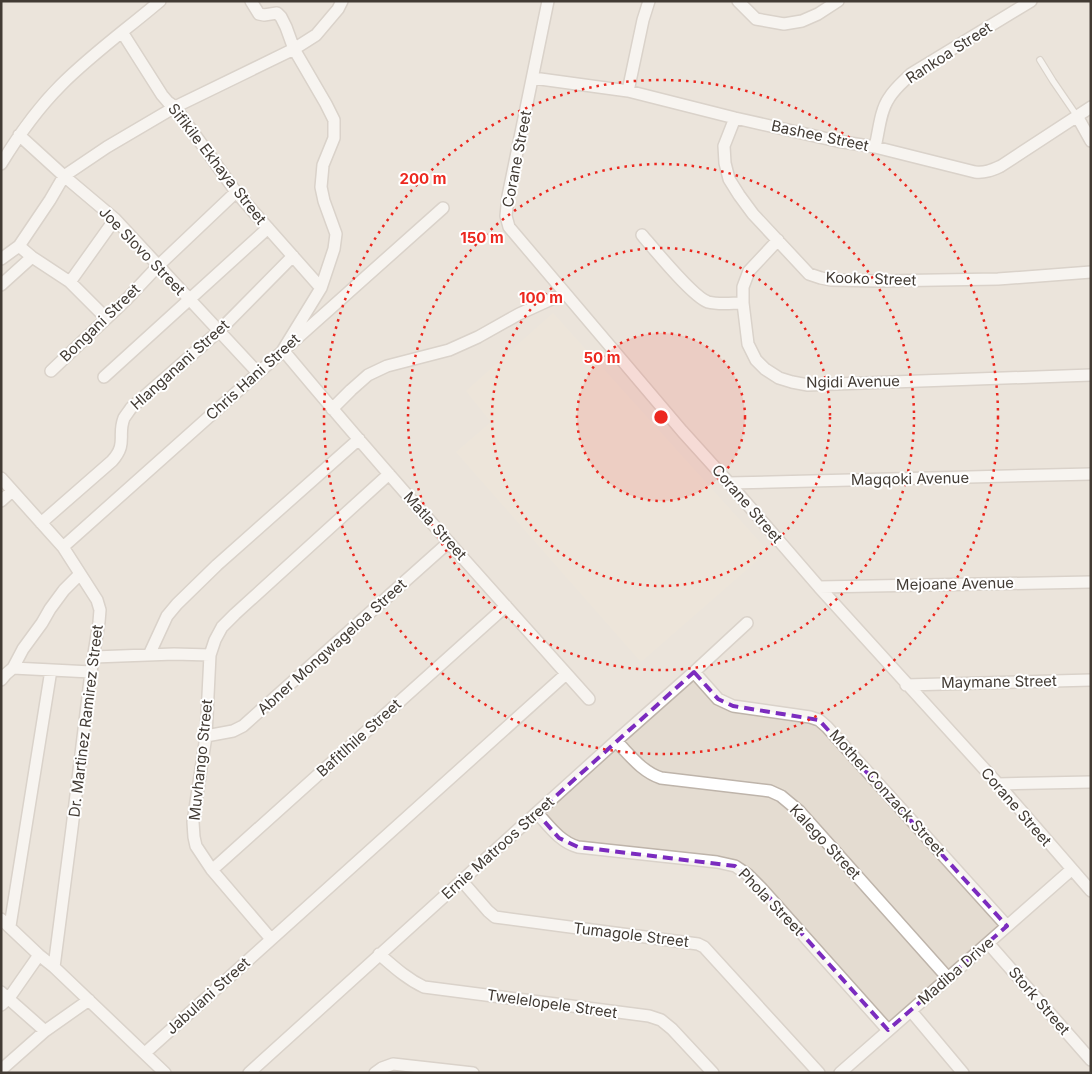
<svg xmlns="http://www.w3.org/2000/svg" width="1092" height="1074" font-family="Inter,sans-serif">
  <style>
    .residential { fill: #e4dcd1 }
    .education { fill: #e9dece }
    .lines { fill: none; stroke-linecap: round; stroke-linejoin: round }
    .service-casing { stroke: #beb4aa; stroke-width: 8 }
    .minor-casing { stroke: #beb4aa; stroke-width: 14 }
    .service { stroke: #fff; stroke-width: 5.5 }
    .minor { stroke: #fff; stroke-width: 11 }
    .marked { fill: none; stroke: #7b2cbf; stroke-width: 4; stroke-dasharray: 10 6; stroke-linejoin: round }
    .ring { fill: none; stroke: #ec281f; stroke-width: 2.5; stroke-dasharray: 2.5 5 }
    .labels { text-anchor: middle; stroke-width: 4; stroke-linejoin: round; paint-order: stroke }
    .street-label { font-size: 15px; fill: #423b34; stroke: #fff }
    .centre { fill: #ec281f; stroke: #fff; stroke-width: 2.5 }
    .ring-label { font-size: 15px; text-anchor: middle; font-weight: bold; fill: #ec281f; stroke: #fff; stroke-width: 4; stroke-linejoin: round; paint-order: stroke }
  </style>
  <rect width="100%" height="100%" fill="#f0ebe3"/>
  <path class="residential" d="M1,1H1091V1073H1Z"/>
  <path class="education" d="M553,313L768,551L641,662L456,452L491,422L466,391Z"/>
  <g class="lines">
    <defs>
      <path id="service" d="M1040,60L1053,81L1077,116"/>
      <path id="minor" d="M251,1L259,14L264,15L277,13L281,17L286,27L294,49L326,104L334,120V138L323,165L321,187L324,201L336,234L334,249L321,288L283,350C382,469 486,584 589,699
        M548,1L508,196L506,216L509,227L682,431L729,483L819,587L998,784L1091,891
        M738,1L756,19L784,24L802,21L818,14L838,1
        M122,32L162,95L168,102L175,107L236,192L321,288
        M533,78L628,91L735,118L837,141L875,147L975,172C986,173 992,170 1001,166L1091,107
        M628,91L643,20L649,1
        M1077,116L1091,141
        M735,118L724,146L725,163L729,179L739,195L753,214L809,274L821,278L831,280L878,281L998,279L1091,272
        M19,135L64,176L115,219L258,373
        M875,147C879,131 880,111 889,98C895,88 903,82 911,74L1031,1
        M1,164C18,136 38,108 61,85C92,54 127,29 160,1
        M642,235C654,249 693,297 708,302C719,305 732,303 743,303
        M778,240L749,271L743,287V303L748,344L756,360L765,369L779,378L792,382L808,385L1091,375
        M19,246L32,257L70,282L106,318
        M1,259L19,246L50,200L64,176L107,147L175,107L294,49L316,35L338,9L342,1
        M70,282L115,219
        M1,285L32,257
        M51,371L126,300L158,266L236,192
        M104,377L268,228
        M332,409L351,390L368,375L387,366L449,350L478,337L519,314L565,293
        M1,478L63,547L97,600L100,610L99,622L91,672L72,828L54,967
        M729,483L1091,474
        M1,501L12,491
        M41,523L112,461C128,443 117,436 124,418C126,415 129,411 131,408L219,331L293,256
        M63,547L443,208
        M819,587L1091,582
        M149,655L167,616L177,604L217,565L359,439
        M94,657L174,654L210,655
        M13,668L23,649L42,623L50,609L64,590L80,574
        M694,672L718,699L733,706L810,717L819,720L827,727L1007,926
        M1,680L6,674L13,668L91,672
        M906,685L1091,680
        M206,736L233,731L243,726L449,542
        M616,741C630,755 642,772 661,778L770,791L781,796L799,811L948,978
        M998,784L1091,782
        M537,813C549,826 560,842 578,847L717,862L735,866L747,874L761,888L888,1030
        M212,870L506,606
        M462,881L488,911L495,917L698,944L704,947L819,1073
        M1,919L39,955L54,967L165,1073
        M10,926L51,670
        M271,939L212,870L196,846L194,837L193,822L206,736L210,655L215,640L222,627L235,614L389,474
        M988,943L1091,1060
        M379,954C394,967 407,979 424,987L649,1016L661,1020L672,1029L713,1073
        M1,992L45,1031
        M1,1005L9,998L39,955
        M911,1011L963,1073
        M145,1053L566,674
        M1,1070L45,1031L89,1000
        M249,1073L616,741L694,672L747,623
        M375,1073L382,1068L393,1064L473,1073
        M840,1073L1071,870"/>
    </defs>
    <use href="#service" class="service-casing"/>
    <use href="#minor" class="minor-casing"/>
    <use href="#service" class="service"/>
    <use href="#minor" class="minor"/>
  </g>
  <path d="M0 0H1092V1074H0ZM694,672L718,699L733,706L819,720L1007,926L888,1030L761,888L735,866L578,847L559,838L537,813Z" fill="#f0ebe3" fill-opacity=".55" fill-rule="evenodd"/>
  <path class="marked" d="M694,672L718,699L733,706L819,720L1007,926L888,1030L761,888L735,866L578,847L559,838L537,813Z"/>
  <circle cx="661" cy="417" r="84" fill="#ec281f" fill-opacity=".12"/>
  <g class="ring">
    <circle cx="661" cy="417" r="84"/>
    <circle cx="661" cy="417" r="169"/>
    <circle cx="661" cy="417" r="253"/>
    <circle cx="661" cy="417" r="337"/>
  </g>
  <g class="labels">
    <g class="street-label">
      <text transform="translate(949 53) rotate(-33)" y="5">Rankoa Street</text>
      <text transform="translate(820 136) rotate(12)" y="5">Bashee Street</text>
      <text transform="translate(517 159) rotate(-79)" y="5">Corane Street</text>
      <text transform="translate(217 164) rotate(52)" y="5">Sifikile Ekhaya Street</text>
      <text transform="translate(142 251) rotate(46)" y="5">Joe Slovo Street</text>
      <text transform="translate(871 279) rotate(2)" y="5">Kooko Street</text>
      <text transform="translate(100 323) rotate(-44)" y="5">Bongani Street</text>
      <text transform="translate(180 365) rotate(-42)" y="5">Hlanganani Street</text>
      <text transform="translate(253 377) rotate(-42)" y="5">Chris Hani Street</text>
      <text transform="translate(853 382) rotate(-1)" y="5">Ngidi Avenue</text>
      <text transform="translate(910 479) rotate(-1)" y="5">Magqoki Avenue</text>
      <text transform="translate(747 504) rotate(49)" y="5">Corane Street</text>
      <text transform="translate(435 526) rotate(48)" y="5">Matla Street</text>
      <text transform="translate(955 584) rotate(-1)" y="5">Mejoane Avenue</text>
      <text transform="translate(332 647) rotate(-42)" y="5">Abner Mongwageloa Street</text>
      <text transform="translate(999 682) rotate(-1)" y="5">Maymane Street</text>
      <text transform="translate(86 721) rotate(-83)" y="5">Dr. Martinez Ramirez Street</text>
      <text transform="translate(359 738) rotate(-42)" y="5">Bafitlhile Street</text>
      <text transform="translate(201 760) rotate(-84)" y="5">Muvhango Street</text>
      <text transform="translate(887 793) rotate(48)" y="5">Mother Conzack Street</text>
      <text transform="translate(1016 807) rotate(49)" y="5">Corane Street</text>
      <text transform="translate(825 842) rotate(47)" y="5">Kalego Street</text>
      <text transform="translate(498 848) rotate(-42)" y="5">Ernie Matroos Street</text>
      <text transform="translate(771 902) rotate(46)" y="5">Phola Street</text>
      <text transform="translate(631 935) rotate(7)" y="5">Tumagole Street</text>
      <text transform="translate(956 971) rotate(-41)" y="5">Madiba Drive</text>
      <text transform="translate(208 996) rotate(-42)" y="5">Jabulani Street</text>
      <text transform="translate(1039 1001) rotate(49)" y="5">Stork Street</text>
      <text transform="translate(552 1004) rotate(8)" y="5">Twelelopele Street</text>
    </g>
  </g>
  <circle cx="661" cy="417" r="8" class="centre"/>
  <g class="ring-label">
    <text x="423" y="184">200 m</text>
    <text x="482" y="243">150 m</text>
    <text x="541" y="303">100 m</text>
    <text x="602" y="363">50 m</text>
  </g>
  <rect width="1092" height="1074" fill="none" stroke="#423b34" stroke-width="5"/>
</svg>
